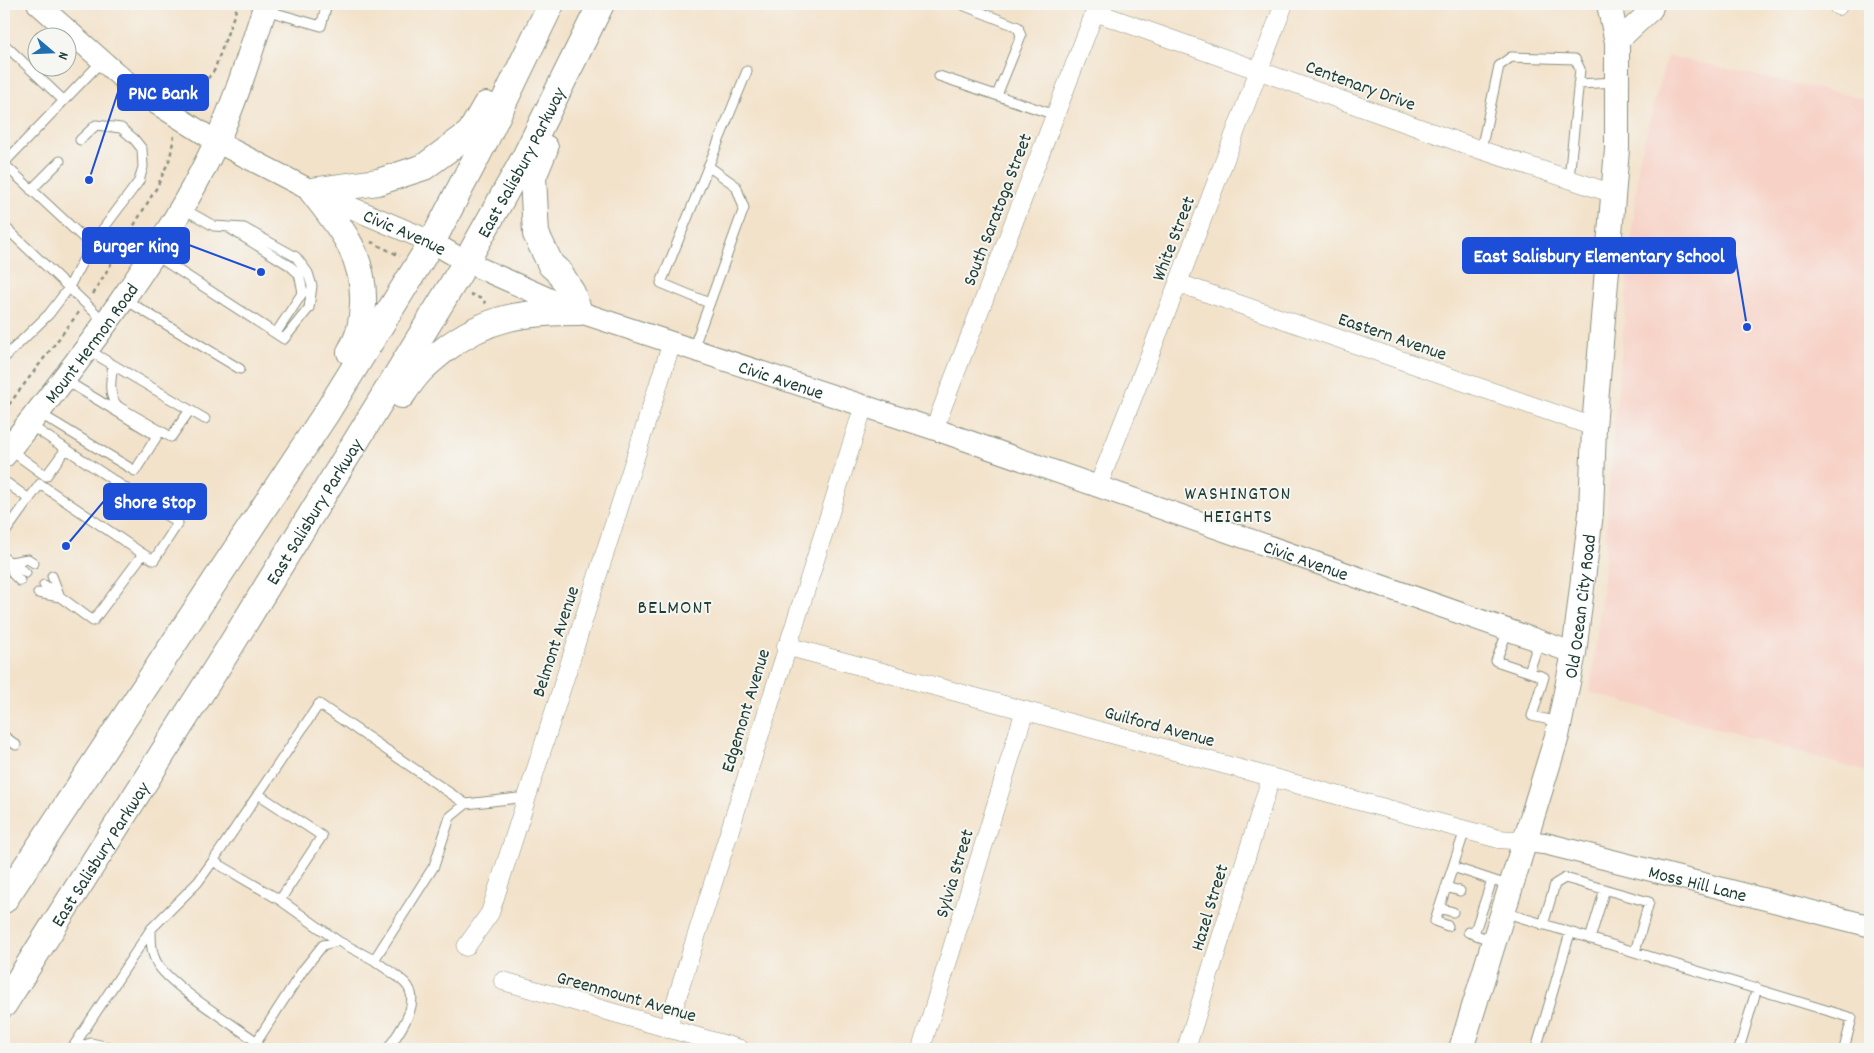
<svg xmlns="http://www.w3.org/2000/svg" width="1874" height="1053" font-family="Dekko,sans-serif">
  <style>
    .built { fill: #f7d1c6 }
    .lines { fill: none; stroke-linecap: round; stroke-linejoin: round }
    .service-casing { stroke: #89907f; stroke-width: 11 }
    .minor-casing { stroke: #89907f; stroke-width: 19 }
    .tertiary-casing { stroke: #89907f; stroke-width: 23 }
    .secondary-casing { stroke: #89907f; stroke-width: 26 }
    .primary-casing { stroke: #89907f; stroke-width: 28 }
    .path { stroke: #89907f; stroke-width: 2.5; stroke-dasharray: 4 4; stroke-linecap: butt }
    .service { stroke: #fff; stroke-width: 9 }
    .minor { stroke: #fff; stroke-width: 18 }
    .tertiary { stroke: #fff; stroke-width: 21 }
    .secondary { stroke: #fff; stroke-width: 24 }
    .primary { stroke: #fff; stroke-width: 26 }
    .labels { text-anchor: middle; stroke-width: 4; stroke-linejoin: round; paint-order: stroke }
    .street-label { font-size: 19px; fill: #1f3d34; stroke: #f6f6f2 }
    .neighbourhood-label { font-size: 20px; letter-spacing: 1px; fill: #1f3d34; stroke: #f6f6f2 }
    .leader { fill: none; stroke: #1d4ed8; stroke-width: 2 }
    .callout-dot { fill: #1d4ed8; stroke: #f6f6f2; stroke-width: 2 }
    .callout { fill: #1d4ed8; stroke: #1d4ed8; stroke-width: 2 }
    .callout-label { font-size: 20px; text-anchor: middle; font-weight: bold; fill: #fff }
  </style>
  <rect width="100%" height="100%" fill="#f6f6f2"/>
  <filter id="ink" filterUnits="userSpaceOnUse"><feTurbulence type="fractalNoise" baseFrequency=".02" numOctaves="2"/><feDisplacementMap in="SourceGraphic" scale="10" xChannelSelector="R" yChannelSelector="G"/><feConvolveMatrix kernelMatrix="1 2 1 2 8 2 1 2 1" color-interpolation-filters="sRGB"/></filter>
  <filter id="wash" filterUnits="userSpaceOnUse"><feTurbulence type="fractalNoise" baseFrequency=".0096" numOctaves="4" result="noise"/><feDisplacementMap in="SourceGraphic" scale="20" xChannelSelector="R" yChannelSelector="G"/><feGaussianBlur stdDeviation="1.12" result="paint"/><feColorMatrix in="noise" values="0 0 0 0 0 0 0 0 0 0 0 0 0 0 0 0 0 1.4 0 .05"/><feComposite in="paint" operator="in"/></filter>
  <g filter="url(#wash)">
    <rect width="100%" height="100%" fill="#f3e2ca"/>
    <path class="built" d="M1667,56L1870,100V773L1590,692L1605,566L1608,494L1639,160Z"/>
  </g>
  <g filter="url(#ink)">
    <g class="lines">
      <defs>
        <path id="service" d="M965,6L1018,27L1021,36L997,95
          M265,10L321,26L327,4
          M4,44L63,100
          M939,76L1055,115
          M1578,84L1617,82
          M1481,150L1499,66L1511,57L1575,59L1580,69L1569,179
          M4,163L102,61
          M4,164L91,245
          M31,190L60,161
          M4,226L105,322
          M229,228L289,265L299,274L303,292L276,333
          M155,255L284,339L309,308L312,286L308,273L296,257L244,228L214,226L182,208
          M124,299L240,369
          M709,303L661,283L747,71
          M693,349L744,208L736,186L708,166
          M88,350L205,419
          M4,358L49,314L68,289L91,245L139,181L143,167L142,149L134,139L121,128L96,125L80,140
          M113,365C111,378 107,398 119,407L171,437L190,410
          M39,413L135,471L157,436L65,380
          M30,425L178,523L154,560L143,554
          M9,449L46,476L66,449
          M4,481L29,499L4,534
          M29,499L40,484L143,554L93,621L44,585
          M4,558L26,573
          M20,581L13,574L10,562L28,559L34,563
          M38,593L60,597L52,576
          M1508,630L1496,661L1529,672L1539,641
          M1529,672L1544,677L1532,716L1559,722
          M4,736L16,745
          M258,794L322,836L280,900
          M1453,867L1510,886
          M1446,887L1460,891
          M1439,908L1453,912
          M1503,912L1852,1018L1844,1049
          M1543,925L1555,884L1565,878L1649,902L1635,952
          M1448,926L1435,921L1465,830
          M151,929C151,941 151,953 157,963C169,985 234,1025 257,1042
          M1468,932L1493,941
          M1474,934L1492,880
          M1590,939L1605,889
          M338,941L280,900L213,861L319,704L466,804
          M374,960C384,968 396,974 405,983C424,1002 398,1033 388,1049
          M73,1047L151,929L198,882L213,861
          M73,1048L91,1043L118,1049
          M252,1049L303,970L323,945L338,941L374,960L434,866L450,817L466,804L527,797
          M1536,1049L1570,933
          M1739,1049L1757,988"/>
        <path id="minor" d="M1838,6L1839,4
          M1095,12L1481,150L1614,194
          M1178,283L1594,427
          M934,429L1098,4
          M1098,486L1178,283L1284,4
          M786,646L1499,839L1524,841
          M466,947L490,913L672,342
          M503,981L740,1049
          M667,1029L864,405
          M921,1049L1025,710
          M1186,1049L1271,778"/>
        <g id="tertiary">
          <path id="s1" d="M38,4L123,79L157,104L217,142L312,191L432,242L466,262L579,312L934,429L1574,653"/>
          <path d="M1617,42L1652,9L1653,4"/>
          <path id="s2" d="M1524,841L1547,844L1870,926"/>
        </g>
        <g id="secondary">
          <path id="s3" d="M4,455C79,361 165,252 216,143C237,98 251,50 266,4"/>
          <path id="s4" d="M1461,1049L1557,736L1574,653L1591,513L1594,427L1617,149V42L1609,4"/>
        </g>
        <g id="primary">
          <path d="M350,352C360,336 362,322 363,304C365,255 340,227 312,191L378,182L424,167L470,133L486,105"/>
          <path d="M402,395C417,372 424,366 444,350C488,316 525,312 579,312L572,293L560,273L551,265L536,234L533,177L545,148"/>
          <path d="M4,900L327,412L432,242L486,139L551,4"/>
          <path id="s5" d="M4,1004L228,650L466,262L525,157L601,4"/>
        </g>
      </defs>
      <use href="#service" class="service-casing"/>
      <use href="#minor" class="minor-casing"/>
      <use href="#tertiary" class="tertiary-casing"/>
      <use href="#secondary" class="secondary-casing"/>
      <use href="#primary" class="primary-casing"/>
      <path class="path" d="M187,103L214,71L238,4
        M371,242L400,256
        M93,294L157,187L170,158L174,136
        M470,294L484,300L485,304
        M4,411L79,312"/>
      <use href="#service" class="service"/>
      <use href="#minor" class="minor"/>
      <use href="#tertiary" class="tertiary"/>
      <use href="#secondary" class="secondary"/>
      <use href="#primary" class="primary"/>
    </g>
  </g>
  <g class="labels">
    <g class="street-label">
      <text transform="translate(1361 84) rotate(20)" y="7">Centenary Drive</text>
      <text dy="7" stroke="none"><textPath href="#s5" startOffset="988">East Salisbury Parkway</textPath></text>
      <text transform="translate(996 209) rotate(-69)" y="7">South Saratoga Street</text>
      <text dy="7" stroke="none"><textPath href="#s1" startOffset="435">Civic Avenue</textPath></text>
      <text transform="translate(1172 238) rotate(-69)" y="7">White Street</text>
      <text transform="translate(1393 335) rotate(19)" y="7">Eastern Avenue</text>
      <text dy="7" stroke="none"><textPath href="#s3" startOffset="142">Mount Hermon Road</textPath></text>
      <text dy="7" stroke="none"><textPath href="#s1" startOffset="840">Civic Avenue</textPath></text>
      <text dy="7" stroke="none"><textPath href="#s5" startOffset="582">East Salisbury Parkway</textPath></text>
      <text dy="7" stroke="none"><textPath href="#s1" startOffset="1395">Civic Avenue</textPath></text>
      <text dy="7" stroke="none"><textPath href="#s4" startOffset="459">Old Ocean City Road</textPath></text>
      <text transform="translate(554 641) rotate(-72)" y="7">Belmont Avenue</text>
      <text transform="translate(744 710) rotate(-73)" y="7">Edgemont Avenue</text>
      <text transform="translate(1160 725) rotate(15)" y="7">Guilford Avenue</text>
      <text dy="7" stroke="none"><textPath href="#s5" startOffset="178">East Salisbury Parkway</textPath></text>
      <text transform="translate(953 873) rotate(-73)" y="7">Sylvia Street</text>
      <text dy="7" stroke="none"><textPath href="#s2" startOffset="179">Moss Hill Lane</textPath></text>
      <text transform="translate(1208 907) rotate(-73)" y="7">Hazel Street</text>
      <text transform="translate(627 995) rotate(16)" y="7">Greenmount Avenue</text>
    </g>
    <g class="neighbourhood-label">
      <text x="1238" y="499">WASHINGTON<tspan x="1238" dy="23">HEIGHTS</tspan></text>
      <text x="675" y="613">BELMONT</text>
    </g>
  </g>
  <path class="leader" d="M89 180L118 92M261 272L189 245M1747 327L1735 255M66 546L104 501"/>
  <g class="callout-dot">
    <circle cx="89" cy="180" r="5"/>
    <circle cx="261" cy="272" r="5"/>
    <circle cx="1747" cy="327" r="5"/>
    <circle cx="66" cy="546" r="5"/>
  </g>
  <g class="callout">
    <rect x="118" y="75" width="90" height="35" rx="5"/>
    <rect x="83" y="228" width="106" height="35" rx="5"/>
    <rect x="1463" y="238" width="272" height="35" rx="5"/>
    <rect x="104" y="484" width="102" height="35" rx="5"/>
  </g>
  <g class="callout-label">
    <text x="163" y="99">PNC Bank</text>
    <text x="136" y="252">Burger King</text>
    <text x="1599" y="262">East Salisbury Elementary School</text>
    <text x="155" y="508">Shore Stop</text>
  </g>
  <rect width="1874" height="1053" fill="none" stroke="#f6f6f2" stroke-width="20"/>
  <g transform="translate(52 52) rotate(109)"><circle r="24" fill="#f6f6f2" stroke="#a0aca6"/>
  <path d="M0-4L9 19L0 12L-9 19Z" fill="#1f6fb2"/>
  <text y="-8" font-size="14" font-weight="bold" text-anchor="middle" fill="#1f3d34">N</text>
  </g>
</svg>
